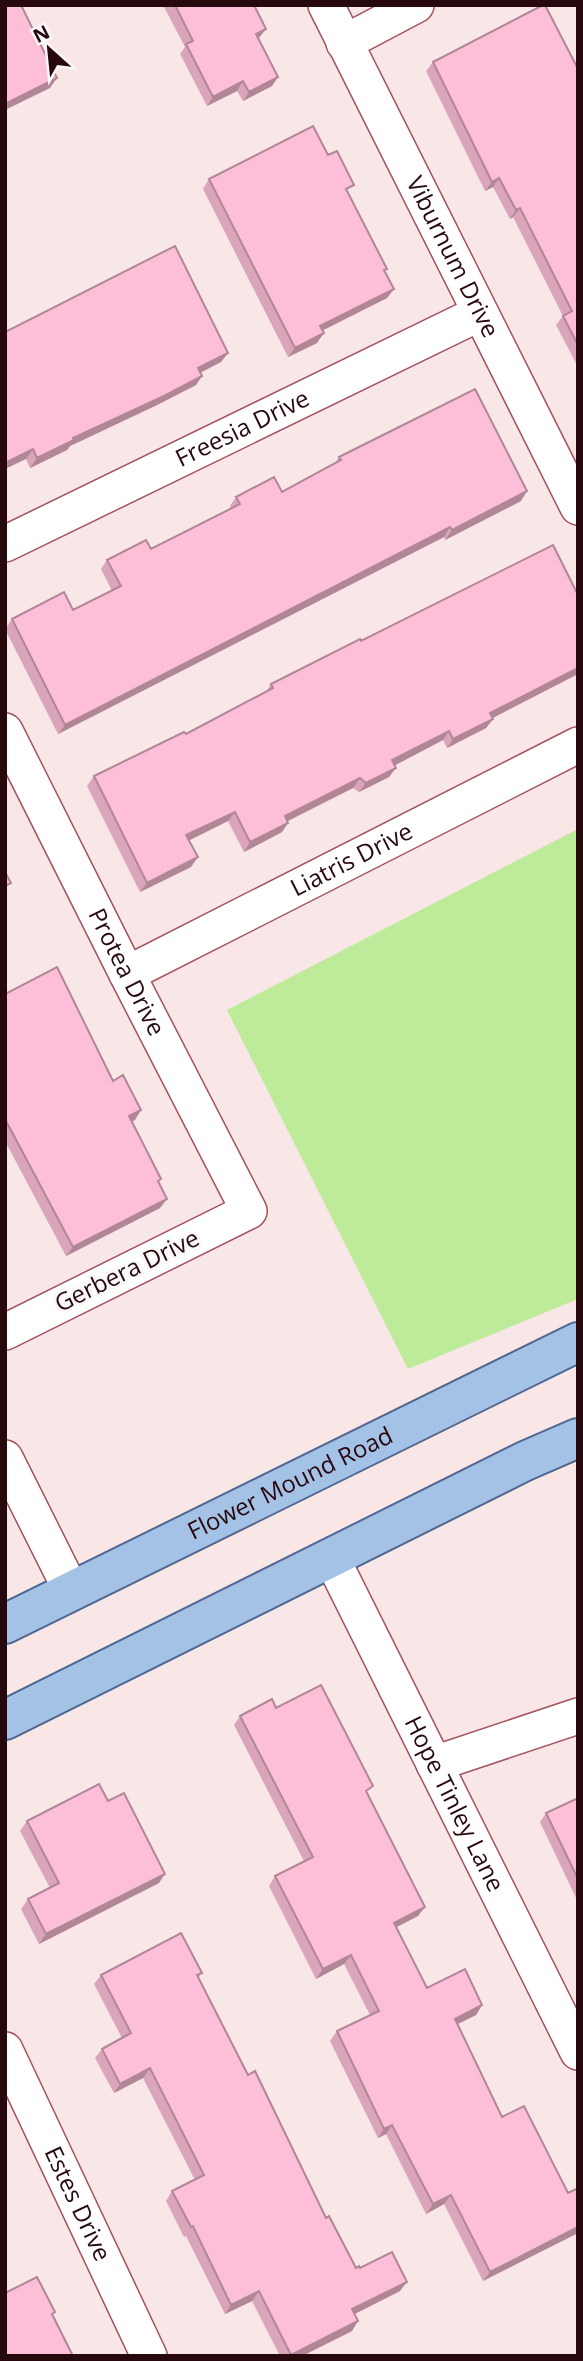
<svg xmlns="http://www.w3.org/2000/svg" width="583" height="2361" font-family="'Open Sans',sans-serif">
  <style>
    .green { fill: #bdeb9a }
    .lines { fill: none; stroke-linecap: round; stroke-linejoin: round }
    .minor-casing { stroke: #a3525e; stroke-width: 38 }
    .major-casing { stroke: #4f678f; stroke-width: 42 }
    .minor { stroke: #fff; stroke-width: 35 }
    .major { stroke: #a3c2e6; stroke-width: 38 }
    .wall { fill: #daa4ba }
    .shaded-wall { fill: #b18697 }
    .building { fill: #fdbfd8; stroke: #b18697; stroke-width: 2 }
    .labels { text-anchor: middle; stroke-width: 6; stroke-linejoin: round; paint-order: stroke }
    .street-label { font-size: 24px; fill: #27080d; stroke: #f8f8f8 }
  </style>
  <rect width="100%" height="100%" fill="#f9e6e7"/>
  <path class="green" d="M578,829V1299L408,1369L227,1010Z"/>
  <g class="lines">
    <defs>
      <g id="minor">
        <path id="s1" d="M326,5L578,507"/>
        <path d="M344,43L416,5"/>
        <path id="s2" d="M5,544L480,313"/>
        <path id="s3" d="M5,731L127,974L249,1211L5,1332"/>
        <path id="s4" d="M127,974L578,745"/>
        <path d="M5,1458L72,1592"/>
        <path id="s5" d="M331,1557L578,2052"/>
        <path d="M434,1764L578,1716"/>
        <path id="s6" d="M5,2050L149,2356"/>
      </g>
      <g id="major">
        <path id="s7" d="M5,1624L578,1342"/>
        <path d="M5,1720L525,1461L578,1438"/>
      </g>
    </defs>
    <use href="#minor" class="minor-casing"/>
    <use href="#major" class="major-casing"/>
    <use href="#minor" class="minor"/>
    <use href="#major" class="major"/>
  </g>
  <path class="wall" d="M163,5H254L259,39L278,77L272,86L243,101L237,91L207,106L180,54L185,47Z
    M433,62L578,69V367L556,325L563,316L513,217L510,219L493,187L485,191L426,71Z
    M209,179L348,192L387,269L385,272L394,289L387,298L322,331L317,343L288,357L203,189Z
    M5,332L228,353L221,362L201,372L196,385L157,405L70,446L67,450L30,468L26,459Z
    M339,457L521,501L445,540L444,537L58,734L5,629L12,619L73,610L112,591L101,569L107,560L151,549L231,509L230,506L236,497L282,492L335,463Z
    M361,641L578,674L492,718L493,719L486,728L447,748L443,740L395,765L389,777L359,792L353,788L287,821L282,832L244,852L228,821L189,840L191,867L140,892L87,786L94,776L186,734L266,692L271,684Z
    M5,994L113,1081L135,1120L132,1121L159,1183L160,1208L66,1256L5,1141Z
    M276,1708L368,1795L418,1916L396,1927L427,1988L482,2005L476,2015L458,2024L502,2117L568,2193H578V2233L483,2281L444,2204L426,2214L386,2134L378,2138L330,2041L337,2031L370,2015L344,1964L316,1979L269,1886L275,1876L304,1861L234,1725L240,1716Z
    M578,1798V1902L540,1822L546,1813Z
    M108,1801L159,1883L39,1944L21,1909L28,1899L50,1888L20,1831L27,1821Z
    M202,1973L198,1978L248,2075L326,2218L356,2268H360L400,2291L354,2314L352,2331L302,2356H280L252,2301L225,2314L186,2236L184,2237L166,2201L172,2191L195,2180L143,2078L114,2093L95,2058L102,2049L122,2038L94,1984L101,1975Z"/>
  <path class="shaded-wall" d="M266,29L259,38L256,34Z
    M278,77L272,86L243,101L249,92Z
    M57,78L50,88L5,110V104Z
    M243,81L237,91L207,106L213,97Z
    M499,178L493,187L485,191L492,182Z
    M520,208L513,217L510,219L516,210Z
    M394,289L387,298L313,335L320,326Z
    M324,333L317,343L288,357L295,348Z
    M228,353L221,362L192,377L198,368Z
    M202,376L196,385L157,405L70,446L67,450L30,468L37,458L73,438Z
    M33,449L26,459L5,469V463Z
    M527,491L521,501L445,540L452,530Z
    M450,527L444,537L58,734L65,725Z
    M578,668V674L483,723L490,713Z
    M493,719L486,728L447,748L453,739Z
    M449,731L443,740L386,770L392,760Z
    M396,768L389,777L359,792L366,783Z
    M360,778L353,788L278,826L285,816Z
    M235,812L228,821L180,845L186,835Z
    M288,823L282,832L244,852L250,842Z
    M198,857L191,867L140,892L147,883Z
    M141,1110L135,1120L123,1126L129,1116Z
    M167,1199L160,1208L66,1256L73,1247Z
    M165,1874L159,1883L39,1944L46,1934Z
    M425,1907L418,1916L387,1932L394,1923Z
    M351,1955L344,1964L316,1979L323,1969Z
    M482,2005L476,2015L449,2028L455,2019Z
    M150,2068L143,2078L114,2093L120,2084Z
    M392,2125L386,2134L378,2138L384,2129Z
    M451,2195L444,2204L426,2214L433,2204Z
    M578,2227V2233L483,2281L490,2272Z
    M407,2282L400,2291L345,2319L352,2309Z
    M259,2291L252,2301L225,2314L231,2305Z
    M358,2321L352,2331L302,2356H290Z"/>
  <path class="building" d="M5,5H21L57,78L5,104Z
    M175,5H254L266,29L256,34L278,77L249,92L243,81L213,97L186,44L193,41Z
    M543,5H545L578,69V345L563,316L572,311L520,208L516,210L499,178L492,182L433,62Z
    M313,126L328,155L337,151L354,185L346,189L387,269L384,270L394,289L320,326L324,333L295,348L209,179Z
    M175,246L228,353L198,368L202,376L164,396L73,438L74,440L37,458L33,449L5,463V332Z
    M475,389L527,491L452,530L450,527L65,725L12,619L64,592L73,610L121,586L107,560L146,540L151,549L240,504L236,497L274,477L282,492L341,460L339,457Z
    M553,545L578,595V668L490,713L493,719L453,739L449,731L392,760L396,768L366,783L360,778L285,816L288,823L250,842L235,812L186,835L198,857L147,883L94,776L184,732L186,734L273,688L271,684L360,639L361,641Z
    M5,872L11,883L5,886Z
    M57,967L113,1081L123,1075L141,1110L129,1116L161,1179L158,1181L167,1199L73,1247L5,1119V994Z
    M321,1685L373,1786L366,1791L425,1907L394,1923L427,1988L465,1969L482,2005L455,2019L502,2117L524,2106L568,2193L576,2189L578,2193V2227L490,2272L451,2195L433,2204L392,2125L384,2129L337,2031L379,2011L351,1955L323,1969L275,1876L313,1857L240,1716L272,1699L276,1708Z
    M99,1784L108,1801L124,1793L165,1874L46,1934L28,1899L59,1883L27,1821Z
    M578,1798V1879L546,1813Z
    M181,1933L202,1973L197,1975L248,2075L255,2071L326,2218L329,2216L356,2268L359,2266L360,2268L392,2252L407,2282L352,2309L358,2321L291,2355L259,2291L231,2305L193,2226L191,2227L172,2191L204,2175L150,2068L120,2084L102,2049L131,2033L101,1975Z
    M37,2277L55,2312L52,2314L73,2356H5V2293Z"/>
  <g class="labels">
    <g class="street-label">
      <text dy="8" stroke="none"><textPath href="#s1" startOffset="282">Viburnum Drive</textPath></text>
      <text dy="8" stroke="none"><textPath href="#s2" startOffset="264">Freesia Drive</textPath></text>
      <text dy="8" stroke="none"><textPath href="#s4" startOffset="252">Liatris Drive</textPath></text>
      <text dy="8" stroke="none"><textPath href="#s3" startOffset="270">Protea Drive</textPath></text>
      <text transform="translate(127 1271) rotate(-26)" y="8">Gerbera Drive</text>
      <text dy="8" stroke="none"><textPath href="#s7" startOffset="318">Flower Mound Road</textPath></text>
      <text dy="8" stroke="none"><textPath href="#s5" startOffset="276">Hope Tinley Lane</textPath></text>
      <text dy="8" stroke="none"><textPath href="#s6" startOffset="170">Estes Drive</textPath></text>
    </g>
  </g>
  <rect width="583" height="2361" fill="none" stroke="#27080d" stroke-width="14"/>
  <g transform="translate(49 49) rotate(333)" stroke="#f8f8f8" stroke-width="5" paint-order="stroke">
  <path d="M0-5L12 26L0 18L-12 26Z" fill="#27080d"/>
  <text y="-10" font-size="19" font-weight="bold" text-anchor="middle" fill="#27080d">N</text>
  </g>
</svg>
